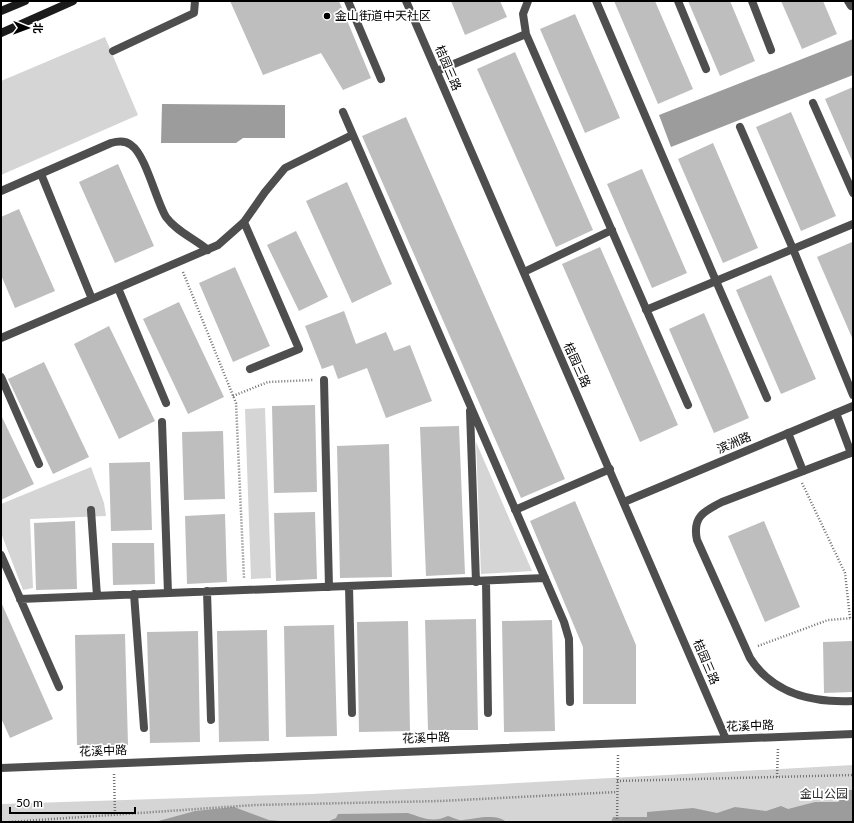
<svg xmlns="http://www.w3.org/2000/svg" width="854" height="823" font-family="Lato,'Noto Sans SC',sans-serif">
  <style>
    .green { fill: #d5d5d5 }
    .water { fill: #9c9c9c }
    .building { fill: #bebebe }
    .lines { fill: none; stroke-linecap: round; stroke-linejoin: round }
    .path { stroke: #707070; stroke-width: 2.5; stroke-dasharray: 1 2; stroke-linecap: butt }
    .service { stroke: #4e4e4e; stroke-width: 8 }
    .minor { stroke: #4e4e4e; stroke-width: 8 }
    .tertiary { stroke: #4e4e4e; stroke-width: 8 }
    .secondary { stroke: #1b1b1b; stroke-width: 8 }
    .poi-dot { fill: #000; stroke: #fff; stroke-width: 1.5 }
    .labels { text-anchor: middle; stroke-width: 3.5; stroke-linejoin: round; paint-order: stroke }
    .poi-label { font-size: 12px; fill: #000; stroke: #fff; text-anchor: start }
    .street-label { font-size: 12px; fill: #000; stroke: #fff }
    .park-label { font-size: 12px; fill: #2c2c2c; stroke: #fff }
  </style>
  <rect width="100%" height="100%" fill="#fff"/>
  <path class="green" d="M105,37L138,115L1,175V81Z
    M265,408L271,578L251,579L245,409Z
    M476,442L532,571L481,574Z
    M91,467L104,503L106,516L30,519L33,588L23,590L1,533V504Z
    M853,765V822H1V804L312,794Z"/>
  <path class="water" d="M853,39V75L671,147L659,115Z
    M162,104L285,105V138H243L236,143H161Z
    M848,790H853V822H611L613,817H647V812L693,808L717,813L735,807L766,811L781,806L788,809L815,802H838Z
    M234,807L269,820L293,822H155L195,811Z
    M408,813C423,818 433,823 448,816C452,817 459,821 463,820C475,819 496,813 506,822H327L336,818L338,814Z"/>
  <path class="building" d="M230,1H339L371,78L343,90L321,53L263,75Z
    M451,1H500L507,17L465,35Z
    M614,1H655L693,89L658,104Z
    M688,1H730L755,61L720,76Z
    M781,1H823L837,34L802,49Z
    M575,14L620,118L585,133L540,29Z
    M515,52L593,230L556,247L477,69Z
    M853,87V163L825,99Z
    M791,112L836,216L801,231L756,127Z
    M406,117L565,479L521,498L362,136Z
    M713,143L758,248L723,263L678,159Z
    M118,164L154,246L115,263L79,182Z
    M642,169L687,273L652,288L607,184Z
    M347,182L392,284L352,303L306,201Z
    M19,209L55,291L15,308L1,275V217Z
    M296,231L328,297L299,311L267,245Z
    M852,242L853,243V340L817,257Z
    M600,247L678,425L640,442L562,264Z
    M235,267L270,346L233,362L199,283Z
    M771,275L816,379L781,394L736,290Z
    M179,302L224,397L188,414L143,319Z
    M344,311L356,344L386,332L394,351L410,345L432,401L386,418L367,368L338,379L333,365L322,369L305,326Z
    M704,313L749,418L714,433L669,329Z
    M109,326L155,421L119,439L74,344Z
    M44,362L89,457L53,474L8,379Z
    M315,405L317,492L274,493L272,406Z
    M1,415L34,484L1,500Z
    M459,426L465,574L426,576L420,427Z
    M223,431L225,499L184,500L182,432Z
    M389,444L392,577L340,578L337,446Z
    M150,462L152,530L111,531L109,463Z
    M575,501L636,645V704H583V647L530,521Z
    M315,512L317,579L276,581L274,513Z
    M225,514L227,582L187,584L185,516Z
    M75,521L77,589L36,590L34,523Z
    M764,521L800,607L765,622L728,536Z
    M112,543H154L155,584L113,585Z
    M1,602L53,719L10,738L1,718Z
    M476,619L478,730H428L425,620Z
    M552,620L555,731L504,732L502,621Z
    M408,621L410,731L359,732L357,622Z
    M334,625L337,736L286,737L284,626Z
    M267,630L269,741L219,742L217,631Z
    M198,631L200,742L150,743L147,632Z
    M125,634L128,745H77L75,635Z
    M853,641V692L824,693L823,642Z"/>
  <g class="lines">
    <path class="path" d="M183,272L236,403L244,578
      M233,396L268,382L313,380
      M802,483L845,573L850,618
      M758,646L828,620L853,618
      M114,774L115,814
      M777,777L778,748
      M617,781L853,775
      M9,822L255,805L441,801L617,792
      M617,822L618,755"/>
    <path class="service" d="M348,1L381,79
      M528,1L523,14L526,34L688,405
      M678,1L706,69
      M752,1L771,50
      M848,1L851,6
      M113,51L194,13L195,1
      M437,71L526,34
      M813,103L853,193
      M343,112L564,622L569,639L570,702
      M740,127L793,249
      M41,174L92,299
      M1,191L111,143C118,141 125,140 131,145C146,155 156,201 166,217C176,231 195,239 208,250
      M244,222L299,349L250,369
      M524,272L612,230
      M118,288L166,403
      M646,310L716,281L767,398
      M1,338L218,245L244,222L265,192L285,168L352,135
      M1,377L39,464
      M324,380L329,587
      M470,411L476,582
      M162,422L168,593
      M853,452L722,502C704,511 692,517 697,540L750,658C773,694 812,703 853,701
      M91,510L97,596
      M515,510L610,469
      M1,555L59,687
      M486,581L488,713
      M349,586L352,713
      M207,591L211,720
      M134,594L144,728
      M20,599L545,578"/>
    <path class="minor" d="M596,1L716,281L853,224
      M793,249L853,395
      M836,413L851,453
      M788,433L803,471"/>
    <path class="tertiary" d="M406,1L726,739
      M624,502L853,406
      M1,768L853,734"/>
    <path class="secondary" d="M1,11L25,1
      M1,33L73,1"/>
  </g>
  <circle class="poi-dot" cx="327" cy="16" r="4"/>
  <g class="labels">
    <g class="poi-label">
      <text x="335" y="20">金山街道中天社区</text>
    </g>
    <g class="street-label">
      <text transform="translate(448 68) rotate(67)" y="4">桔园三路</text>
      <text transform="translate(577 365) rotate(66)" y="4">桔园三路</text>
      <text transform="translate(734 443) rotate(-23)" y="4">滨洲路</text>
      <text transform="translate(706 662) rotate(67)" y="4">桔园三路</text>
      <text transform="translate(750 726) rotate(-2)" y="4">花溪中路</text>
      <text transform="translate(426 738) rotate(-2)" y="4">花溪中路</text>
      <text transform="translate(103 751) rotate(-2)" y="4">花溪中路</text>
    </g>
    <g class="park-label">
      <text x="824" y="798">金山公园</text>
    </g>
  </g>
  <rect width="854" height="823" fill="none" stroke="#000000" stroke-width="4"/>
  <g transform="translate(28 28) rotate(91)" stroke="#ffffff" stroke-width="3" paint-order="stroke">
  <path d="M0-3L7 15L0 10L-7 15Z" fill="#000000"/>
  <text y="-6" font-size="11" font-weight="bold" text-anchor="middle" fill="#000000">北</text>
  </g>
  <path d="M10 807v6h125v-6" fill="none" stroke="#000000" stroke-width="2"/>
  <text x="16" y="807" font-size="12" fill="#000000" stroke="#ffffff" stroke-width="3" paint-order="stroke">50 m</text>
</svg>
